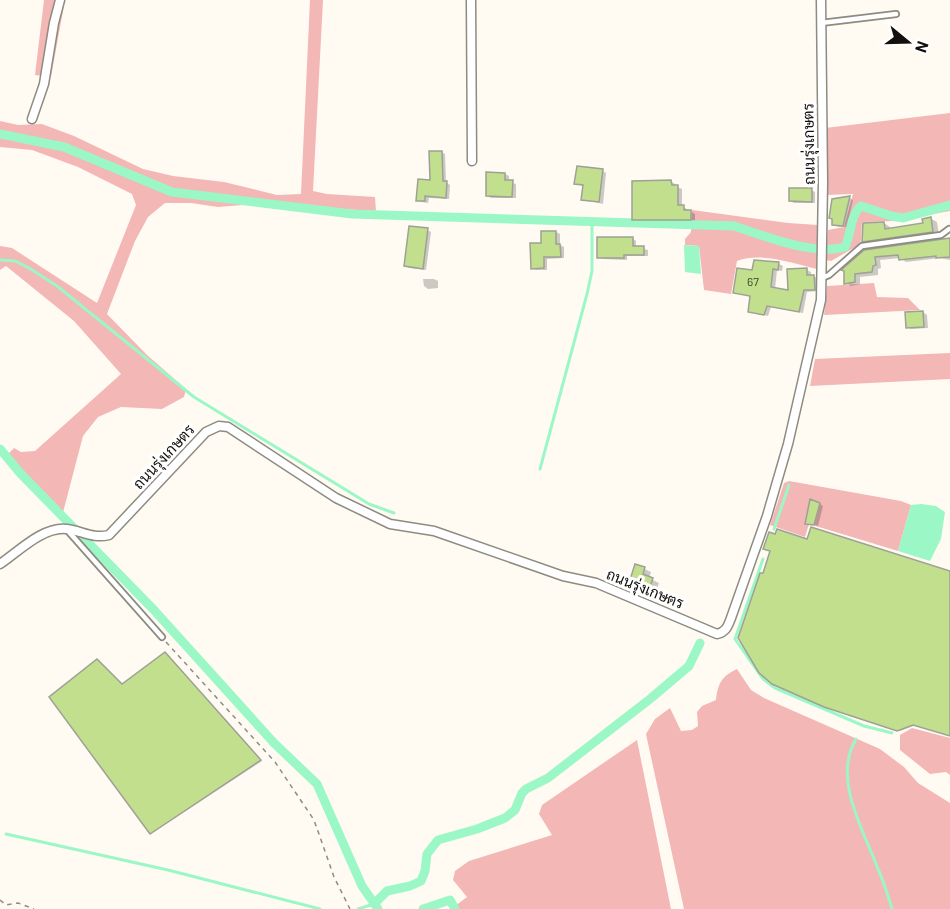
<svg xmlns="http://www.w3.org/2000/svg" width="950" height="909" font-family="Barlow,Sarabun,sans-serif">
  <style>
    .green { fill: #f3b7b6 }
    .water { fill: #9cf7c6 }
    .shadow { fill: #0003 }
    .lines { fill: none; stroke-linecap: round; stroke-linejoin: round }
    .stream { stroke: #9cf7c6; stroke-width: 3 }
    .canal { stroke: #9cf7c6; stroke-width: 9 }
    .building { fill: #c2df8d; stroke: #9da197; stroke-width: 1.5 }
    .service-casing { stroke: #8e8b81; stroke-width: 8 }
    .minor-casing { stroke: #8e8b81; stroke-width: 11 }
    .path { stroke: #8f8c87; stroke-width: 1.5; stroke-dasharray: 4.5 4.5; stroke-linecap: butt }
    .service { stroke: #fff; stroke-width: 4.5 }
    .minor { stroke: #fff; stroke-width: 8 }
    .labels { text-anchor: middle; stroke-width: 6; stroke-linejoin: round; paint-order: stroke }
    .number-label { font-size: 12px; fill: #3e442d }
    .street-label { font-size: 15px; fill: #12100d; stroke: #fff }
  </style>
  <rect width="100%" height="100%" fill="#fffbf3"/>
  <path class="green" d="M44,0H65L51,77L35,75Z
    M310,0H323L313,191L327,194L375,197L376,211L255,204L218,207L191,203H165L148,217L135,241L107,314L147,355L186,389L184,397L162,409L121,407L98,417L83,436L61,520L5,457L14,448L21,452L35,451L121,374L74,321L6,266L0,270V246L12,248L97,303L136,205L132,194L78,167L32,150L0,147V121L18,125L42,124L74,136L143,169L173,176L224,182L277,195L301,194Z
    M950,113V211L895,221L862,222L861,240L859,245L831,261L826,260L828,230L844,227L853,194L827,195L825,128Z
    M692,210L788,223L818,225L817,269C793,263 761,252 737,261L731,294L704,290L699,246L685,245V239L691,232Z
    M874,283L877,297L908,298L920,310L824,315L827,286Z
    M950,353V379L810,386L815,359Z
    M789,481L901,501L911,505L898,551L809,524L805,537L770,525L784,483Z
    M737,669L751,690L764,698L880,749L904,767L918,783L950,803V909H684L646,734L655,719L670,708L681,731L692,730L698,726L697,712L702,706L716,700C718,683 722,676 737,669Z
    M912,728L950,738V775L946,772L930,774L900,750V735Z
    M637,740L671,909H451L467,897L453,880L455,871L469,861L552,835L539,814L542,805Z"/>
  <path class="water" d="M684,245L699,246L701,274L685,272Z
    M921,504L936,506L945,512L941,539L930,561L898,551L911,505Z"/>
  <path class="shadow" d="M441,152L445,154L446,182L450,185L449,199L429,198L428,203L421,202L418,200L431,181Z
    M603,171L606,173L603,204L582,199L584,186L576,183Z
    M505,174L509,176V182L516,184V198H491L487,195Z
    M671,182L675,184V186L682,189V206L695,214V221L637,222L633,220Z
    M811,190L815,192V203H794L790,201Z
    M850,198L853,200L847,227H838L834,224L833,200Z
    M930,218L937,222L939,235L869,244L863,241L884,223L890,227V230L924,224Z
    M427,230L431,232L426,270L409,268L406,265Z
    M556,232L560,234V245L564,247V258L547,259V270H536L532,268L542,245Z
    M632,238L636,241V247L648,250V256H627V260L603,259L599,257Z
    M950,239V260L940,258L906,262L900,258L880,260L881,268L878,269V275L860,277V284L851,286L846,283L865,252Z
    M755,261L779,264L783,266L782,271L777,270L775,289L789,292L807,270L811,272V276L818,278V291L807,292L803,313L771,307L768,316L749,311L751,296L735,292L753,272Z
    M423,279H434L438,281V288L428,289L424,286Z
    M923,312L927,315L928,328L911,329L907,327Z
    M817,502L823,506L818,526L807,523Z
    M808,541L950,573V735L916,725L900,731L828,707Z
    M636,565L651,572L649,578L659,583L655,595L636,589Z
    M167,655L262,761L152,833L123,685Z"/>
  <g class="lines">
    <path class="stream" d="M0,260L15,261L29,268L57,286L194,397L369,504L394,513
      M540,469L587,294L592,271V221
      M774,529L789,485
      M763,559L735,639L763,679L775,688L864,726L892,733
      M856,739C832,779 864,831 878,869C884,882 888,896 892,909
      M6,834L168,870L320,909
      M358,909L374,904"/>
    <path class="canal" d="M0,134L64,147L172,192L352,214L734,226C764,236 815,256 845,247C851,235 850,215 861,206L891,216L903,218L950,205
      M0,449L21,474L153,609L274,743L317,784L362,886L378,909
      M374,904L387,891L410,886L421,881L425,871L427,854L438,840L477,829L505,818L515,810L522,793L526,789L548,778L650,699L689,666L700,643
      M423,909L450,900L455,909"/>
  </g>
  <path class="building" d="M429,151H442L443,181H447L446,198L425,196V201H416L418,179L430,180Z
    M577,166L603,169L599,202L581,200L583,185L574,184Z
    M486,172L505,173V180H513L512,197L486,196Z
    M671,180L672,185H678V205H684V210H691V220H632V181Z
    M789,188H812V202L789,201Z
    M850,196L843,226L832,225V219L829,218L832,199Z
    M931,217L933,232L862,242L863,223L884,222L885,229L923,223L922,219Z
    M409,226L428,228L423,269L404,266Z
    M541,231H556V244H560L561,257H544V268L531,269L530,243H541Z
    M597,237H633V246H644V255H624V258H597Z
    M950,238V257L936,258V256L899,260L898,255L875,257L876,265L873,266L872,272L855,274V282L844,284V271L841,270L864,250Z
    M754,260L779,262L778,270L773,269L771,287L788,290L787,269L807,268V275H814L815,290H804L799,312L767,306L764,315L748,312L750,296L733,293L737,268L752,270Z
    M923,311L924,327L906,328L905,312Z
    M810,499L820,503L814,525L805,524Z
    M811,527L950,571V736L913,725L897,731L824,707L772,684L759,673L738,638L760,573H763L770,551L763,549L769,532L775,534L777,529L807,539Z
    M635,564L645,567L643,574L653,578L648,593L628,586Z
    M165,652L261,760L150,834L49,697L97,659L122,684Z"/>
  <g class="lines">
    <defs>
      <path id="service" d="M821,23L896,14
        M822,278L829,275L862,246L941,235L949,229
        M68,531L162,637"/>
      <path id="minor" d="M471,0L472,161
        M32,119L44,84L54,23L60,0
        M0,564C18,552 43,526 67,529C82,531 93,539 109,535L206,432L219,426L228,427L336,498L390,524L434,531L563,576L596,583L717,634C726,632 728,626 731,618L767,516L788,444L821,300L823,182L821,0"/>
    </defs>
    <use href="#service" class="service-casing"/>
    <use href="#minor" class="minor-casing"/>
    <path class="path" d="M166,642L275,762L314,820L334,877L350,909
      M0,900L6,905L18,903L34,909"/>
    <use href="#service" class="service"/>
    <use href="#minor" class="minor"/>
  </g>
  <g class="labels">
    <g class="number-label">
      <text x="753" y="286">67</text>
    </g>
    <g class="street-label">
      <text transform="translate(809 144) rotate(-91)" y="5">ถนนรุ่งเกษตร</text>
      <text transform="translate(164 457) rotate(-47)" y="5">ถนนรุ่งเกษตร</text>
      <text transform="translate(645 589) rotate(22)" y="5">ถนนรุ่งเกษตร</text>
    </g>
  </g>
  <g transform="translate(908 42) rotate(109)" stroke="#ffffff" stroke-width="4.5" paint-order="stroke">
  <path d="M0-4.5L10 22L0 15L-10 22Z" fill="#12100d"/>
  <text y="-9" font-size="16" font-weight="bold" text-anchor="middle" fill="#12100d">N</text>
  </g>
</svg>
